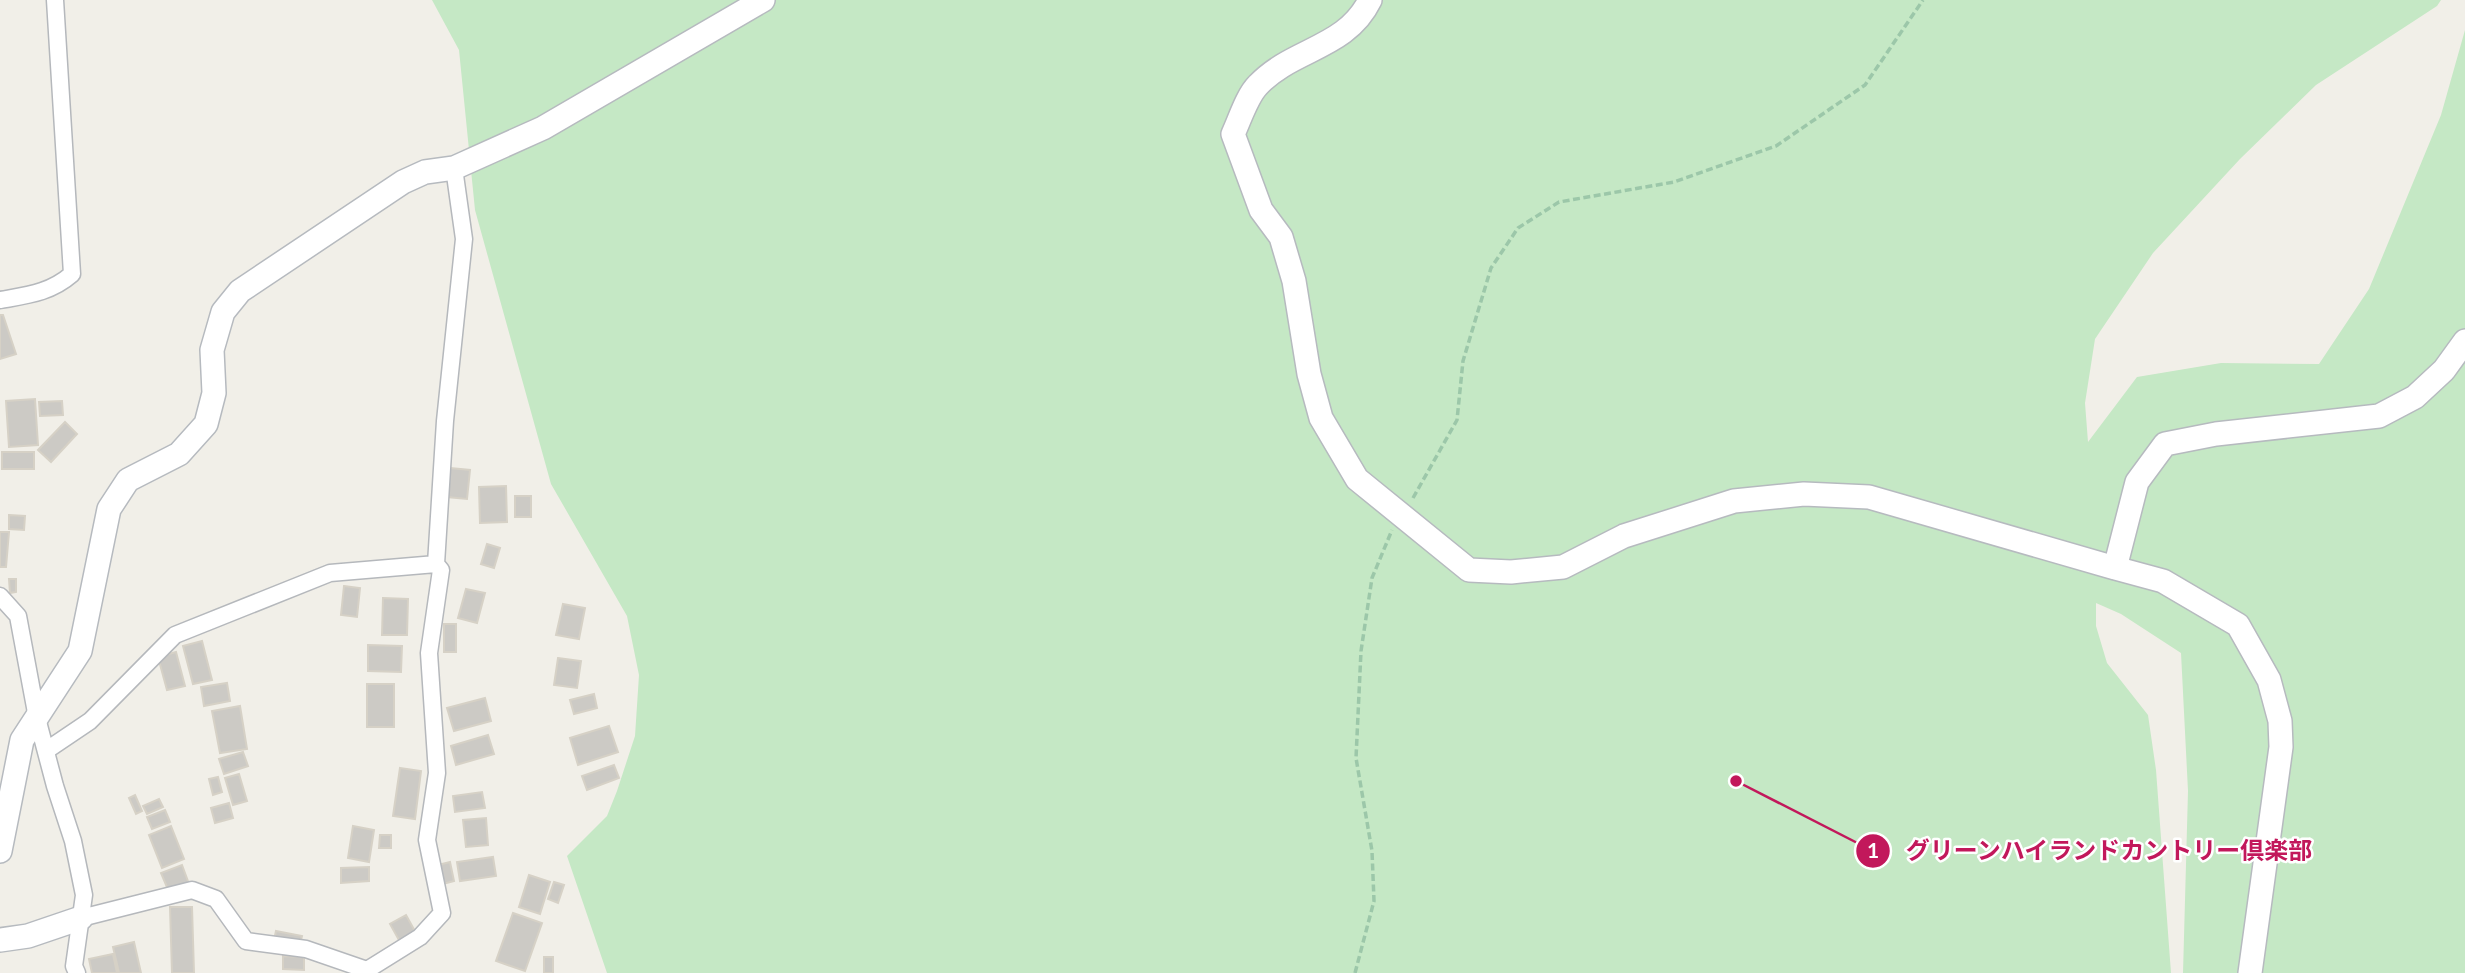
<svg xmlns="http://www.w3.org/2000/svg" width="2465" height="973" font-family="Lato,'Noto Sans JP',sans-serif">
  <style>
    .green { fill: #c5e8c5 }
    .building { fill: #cccac5; stroke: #d6d1c6; stroke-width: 2 }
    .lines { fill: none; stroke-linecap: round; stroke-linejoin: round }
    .street-casing { stroke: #b5b8bc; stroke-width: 19 }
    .secondary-casing { stroke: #b6babf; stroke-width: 26 }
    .path { stroke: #9cc7a9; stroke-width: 3.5; stroke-dasharray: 7 3.5; stroke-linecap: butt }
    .street { stroke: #fff; stroke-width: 16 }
    .secondary { stroke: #fff; stroke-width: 23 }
    .leader { fill: none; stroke: #c2185b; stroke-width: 2.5 }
    .callout-dot { fill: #c2185b; stroke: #fff; stroke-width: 2.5 }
    .mark-label { font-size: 21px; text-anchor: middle; font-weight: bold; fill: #fff }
    .callout-label { font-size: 24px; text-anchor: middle; font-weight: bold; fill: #c2185b; stroke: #fff; stroke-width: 5; stroke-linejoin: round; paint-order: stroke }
  </style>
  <rect width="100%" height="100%" fill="#f1efe8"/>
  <path class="green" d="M432,0H2441L2437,6L2316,85L2240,159L2153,253L2095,339L2085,403L2088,442L2137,377L2221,363L2319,364L2369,289L2441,115L2465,30V973H2183L2188,791L2181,653L2121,614L2096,603V626L2107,663L2148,715L2156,770L2171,973H607L567,856L607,816L617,791L635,736L639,675L627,616L551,484L475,210L459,50Z"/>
  <path class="building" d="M0,315H3L16,354L0,359Z
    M35,399L38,445L9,447L6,401Z
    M62,401L63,415L40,416L39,402Z
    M65,422L77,434L51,462L38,450Z
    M2,452H34V469H2Z
    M450,468L470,470L467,499L447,497Z
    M506,486L507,522L480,523L479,487Z
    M515,496H531V517H515Z
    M9,515L25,516L24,530L9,529Z
    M0,532H9L6,567H0Z
    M487,544L500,548L494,568L481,564Z
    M9,579H16V592L10,593Z
    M344,586L360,588L357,617L341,615Z
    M466,589L485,593L477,623L458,618Z
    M383,598L408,599L407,635H382Z
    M563,604L585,608L579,639L556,635Z
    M444,624H456V652H444Z
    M202,641L212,680L193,684L183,646Z
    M368,645L402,646L401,672L368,671Z
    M176,652L185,686L167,690L158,657Z
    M558,658L581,661L577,688L554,685Z
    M227,683L230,701L204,706L201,687Z
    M367,684H394V727H367Z
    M594,694L597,708L574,714L570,700Z
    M485,698L491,721L454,731L447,708Z
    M240,706L247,749L220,753L212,711Z
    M609,726L618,752L578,765L570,738Z
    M488,735L494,754L456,765L451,746Z
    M243,752L248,766L224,774L219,759Z
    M614,765L619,778L587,790L582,776Z
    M400,768L421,771L415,819L393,816Z
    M239,774L247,801L233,805L225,778Z
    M218,777L222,792L213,795L209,779Z
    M482,792L485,808L455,812L453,796Z
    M135,795L142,811L136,814L129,798Z
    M159,799L163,807L147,814L143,806Z
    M229,803L233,818L215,823L211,808Z
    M165,810L170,822L152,829L147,817Z
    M486,818L488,845L466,847L463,820Z
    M171,826L184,859L162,868L149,835Z
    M353,826L374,830L369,862L348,858Z
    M380,835H391V848H379Z
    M493,857L496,876L460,881L457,862Z
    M450,862L454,881L439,885L434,866Z
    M182,865L189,884L169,892L161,873Z
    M369,867V881L341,883V868Z
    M529,875L550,882L540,914L519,907Z
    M554,882L564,885L558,903L548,899Z
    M170,907H192L194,973H172Z
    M513,913L542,923L525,971L496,961Z
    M406,915L416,933L400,942L390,924Z
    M276,931L302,936L300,944L274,940Z
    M134,942L141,973H119L113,947Z
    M113,954L117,973H92L89,959Z
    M283,956L304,957V970L283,969Z
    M544,957H553V973H544Z"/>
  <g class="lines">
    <defs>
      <path id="street" d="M0,300C28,295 50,293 72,274L55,0
        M0,596L18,616L37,718L55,786L73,841L84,895L74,966L77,973
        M47,750L90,721L175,635L330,573L436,564
        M81,918L192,890L216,899L246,941L306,949L367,970
        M367,970L420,937L442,913L427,840L437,773L429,653L441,570L436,564L445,421L464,239L454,168"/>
      <path id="secondary" d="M1370,0C1346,49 1293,48 1258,85C1247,96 1240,119 1233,134L1261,210L1281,237L1294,281L1309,374L1321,418L1357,479L1469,570L1511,572L1563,567L1624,536L1734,501L1804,494L1869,497L2115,568
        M0,851L22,740L80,651L109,509L128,480L179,454L206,424L214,393L212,350L223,312L240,291L403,182L425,172L454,168L543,128L763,0
        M0,940L28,936L81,918
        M2250,973L2281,747L2280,721L2269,680L2238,625L2163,581L2115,568L2137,482L2165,444L2216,434L2379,416L2415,397L2444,370L2465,341"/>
    </defs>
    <use href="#street" class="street-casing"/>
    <use href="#secondary" class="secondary-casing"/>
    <path class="path" d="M1413,498L1457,420L1463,361L1491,268L1518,228L1559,202L1674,182L1776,146L1865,85L1923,0
      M1355,973L1374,901L1372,851L1356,758L1361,651L1372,578L1392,530"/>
    <use href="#street" class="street"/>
    <use href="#secondary" class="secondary"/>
  </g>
  <path class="leader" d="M1736 781L1873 851"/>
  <g class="callout-dot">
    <circle cx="1736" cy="781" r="7"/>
    <circle cx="1873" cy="851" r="18"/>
  </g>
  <g class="mark-label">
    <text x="1873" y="858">1</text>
  </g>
  <g class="callout-label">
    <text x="2109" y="859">グリーンハイランドカントリー倶楽部</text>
  </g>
</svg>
